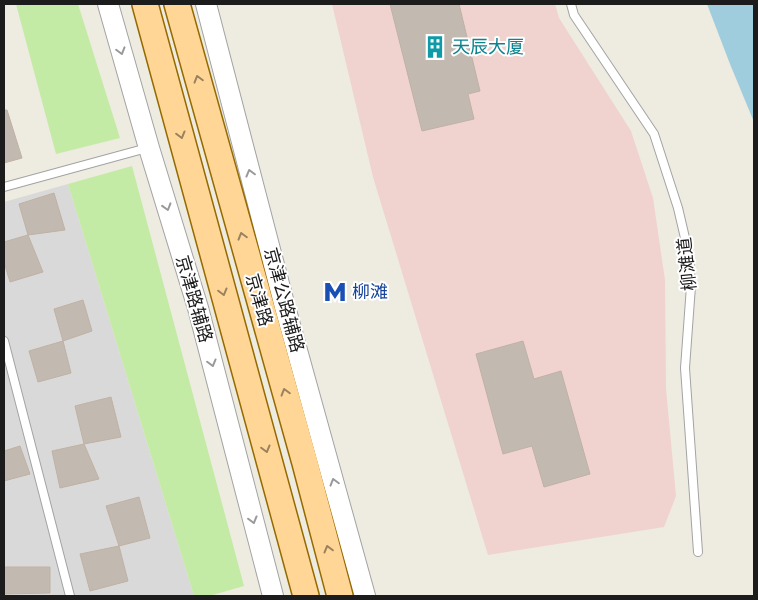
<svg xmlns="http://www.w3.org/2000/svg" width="758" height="600" font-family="'Exo 2','Noto Sans SC',sans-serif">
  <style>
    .residential { fill: #dad9d9 }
    .commercial { fill: #f0d2cf }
    .grass { fill: #c4eba5 }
    .water { fill: #a0cdde }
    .building { fill: #c2bab1; stroke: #c0b1a3 }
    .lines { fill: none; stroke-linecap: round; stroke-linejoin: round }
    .service-casing { stroke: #a3a3a3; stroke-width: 10 }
    .tertiary-casing { stroke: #a3a3a3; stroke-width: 22 }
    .primary-casing { stroke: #956a00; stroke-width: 28 }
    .service { stroke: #fff; stroke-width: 8 }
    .tertiary { stroke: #fff; stroke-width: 20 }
    .primary { stroke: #ffd696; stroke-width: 25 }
    .oneway { stroke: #999 }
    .oneway2 { stroke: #99825f }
    .labels { text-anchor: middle; stroke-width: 4; stroke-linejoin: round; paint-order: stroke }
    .culture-label { font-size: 18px; fill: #0d838f; stroke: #fff; text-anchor: start }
    .street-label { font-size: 18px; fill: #1c1c1c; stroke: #fff }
    .transit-label { font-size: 18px; fill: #164399; stroke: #fff; text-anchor: start }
  </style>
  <rect width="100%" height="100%" fill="#eeebe1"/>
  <path class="residential" d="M68,184L194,596H4V202Z"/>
  <path class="commercial" d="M332,4H555L559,18L631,131L653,198L665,280L666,389L676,496L664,527L488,555L373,177Z"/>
  <path class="grass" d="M16,4H78L120,138L56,154Z
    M132,166L244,586L209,596H194L68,184Z"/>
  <path class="water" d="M707,4H754V122L730,64Z"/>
  <path class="building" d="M390,4H459L480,91L468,94L474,119L422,131Z
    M4,110H7L22,158L4,163Z
    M54,193L65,230L28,235L19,204Z
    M28,235L43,272L10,282L4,262V242Z
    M83,300L92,331L63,341L54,309Z
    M63,341L71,373L38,382L29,351Z
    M523,341L534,379L561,371L590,474L544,487L532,446L503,454L476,354Z
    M111,397L121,437L84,444L75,406Z
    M84,444L99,479L60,488L52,451Z
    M20,446L30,474L4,481V451Z
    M139,497L150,538L119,546L106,506Z
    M119,546L128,581L90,591L80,554Z
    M4,567H50V593L4,594Z"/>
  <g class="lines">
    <defs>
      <path id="service" d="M571,4L574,15L654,134L678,208L689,255L691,286L685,368L698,552
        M4,187L147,148
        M4,341L70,596"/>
      <path id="tertiary" d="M108,4L149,148L198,308L273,596
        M206,4L285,307L365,596"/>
      <path id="primary" d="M145,4L306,596
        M177,4L305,463L340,596"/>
    </defs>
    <use href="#service" class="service-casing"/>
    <use href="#tertiary" class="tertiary-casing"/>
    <use href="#primary" class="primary-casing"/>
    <use href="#service" class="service"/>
    <use href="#tertiary" class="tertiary"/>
    <use href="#primary" class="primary"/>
  </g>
  <defs><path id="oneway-chevron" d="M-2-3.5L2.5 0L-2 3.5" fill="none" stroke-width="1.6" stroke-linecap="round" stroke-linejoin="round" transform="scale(1.25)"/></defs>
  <g class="oneway">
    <use href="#oneway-chevron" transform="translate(121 51) rotate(74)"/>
    <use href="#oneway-chevron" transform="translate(250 173) rotate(-105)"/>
    <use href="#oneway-chevron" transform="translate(167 207) rotate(73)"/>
    <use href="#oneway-chevron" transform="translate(212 363) rotate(75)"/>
    <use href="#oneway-chevron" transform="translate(334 482) rotate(-106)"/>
    <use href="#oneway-chevron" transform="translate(253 520) rotate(75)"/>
  </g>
  <g class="oneway2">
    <use href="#oneway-chevron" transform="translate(198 79) rotate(-106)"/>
    <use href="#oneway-chevron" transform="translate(181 135) rotate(75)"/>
    <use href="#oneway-chevron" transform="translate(242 236) rotate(-106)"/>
    <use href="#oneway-chevron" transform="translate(223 292) rotate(75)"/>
    <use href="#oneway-chevron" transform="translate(285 392) rotate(-106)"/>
    <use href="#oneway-chevron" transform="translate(266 449) rotate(75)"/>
    <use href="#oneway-chevron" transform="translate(328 549) rotate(-105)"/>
  </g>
  <defs>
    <symbol id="building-bare" viewBox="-9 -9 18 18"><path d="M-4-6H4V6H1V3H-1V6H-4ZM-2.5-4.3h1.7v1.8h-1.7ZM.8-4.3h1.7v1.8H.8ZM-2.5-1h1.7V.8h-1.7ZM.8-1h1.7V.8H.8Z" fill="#0f9aa8" stroke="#fff" stroke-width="2.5" paint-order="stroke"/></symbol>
    <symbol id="metro-bare" viewBox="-9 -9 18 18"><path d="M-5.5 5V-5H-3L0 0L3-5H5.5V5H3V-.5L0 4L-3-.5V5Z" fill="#1a4fb4" stroke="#fff" stroke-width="2.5" paint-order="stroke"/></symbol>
  </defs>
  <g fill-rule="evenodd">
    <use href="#building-bare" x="419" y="31" width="32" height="32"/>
    <use href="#metro-bare" x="319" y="276" width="32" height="32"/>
  </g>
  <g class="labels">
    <g class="culture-label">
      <text x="452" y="53">天辰大厦</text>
    </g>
    <g class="street-label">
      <text transform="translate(687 264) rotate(-96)" y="6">柳滩道</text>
      <text transform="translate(194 299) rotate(74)" y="6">京津路辅路</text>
      <text transform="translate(259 300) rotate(74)" y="6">京津路</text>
      <text transform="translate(284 300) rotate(75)" y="6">京津公路辅路</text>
    </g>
    <g class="transit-label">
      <text x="352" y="298">柳滩</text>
    </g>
  </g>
  <rect width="758" height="600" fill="none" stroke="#1c1c1c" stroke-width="10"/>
</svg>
